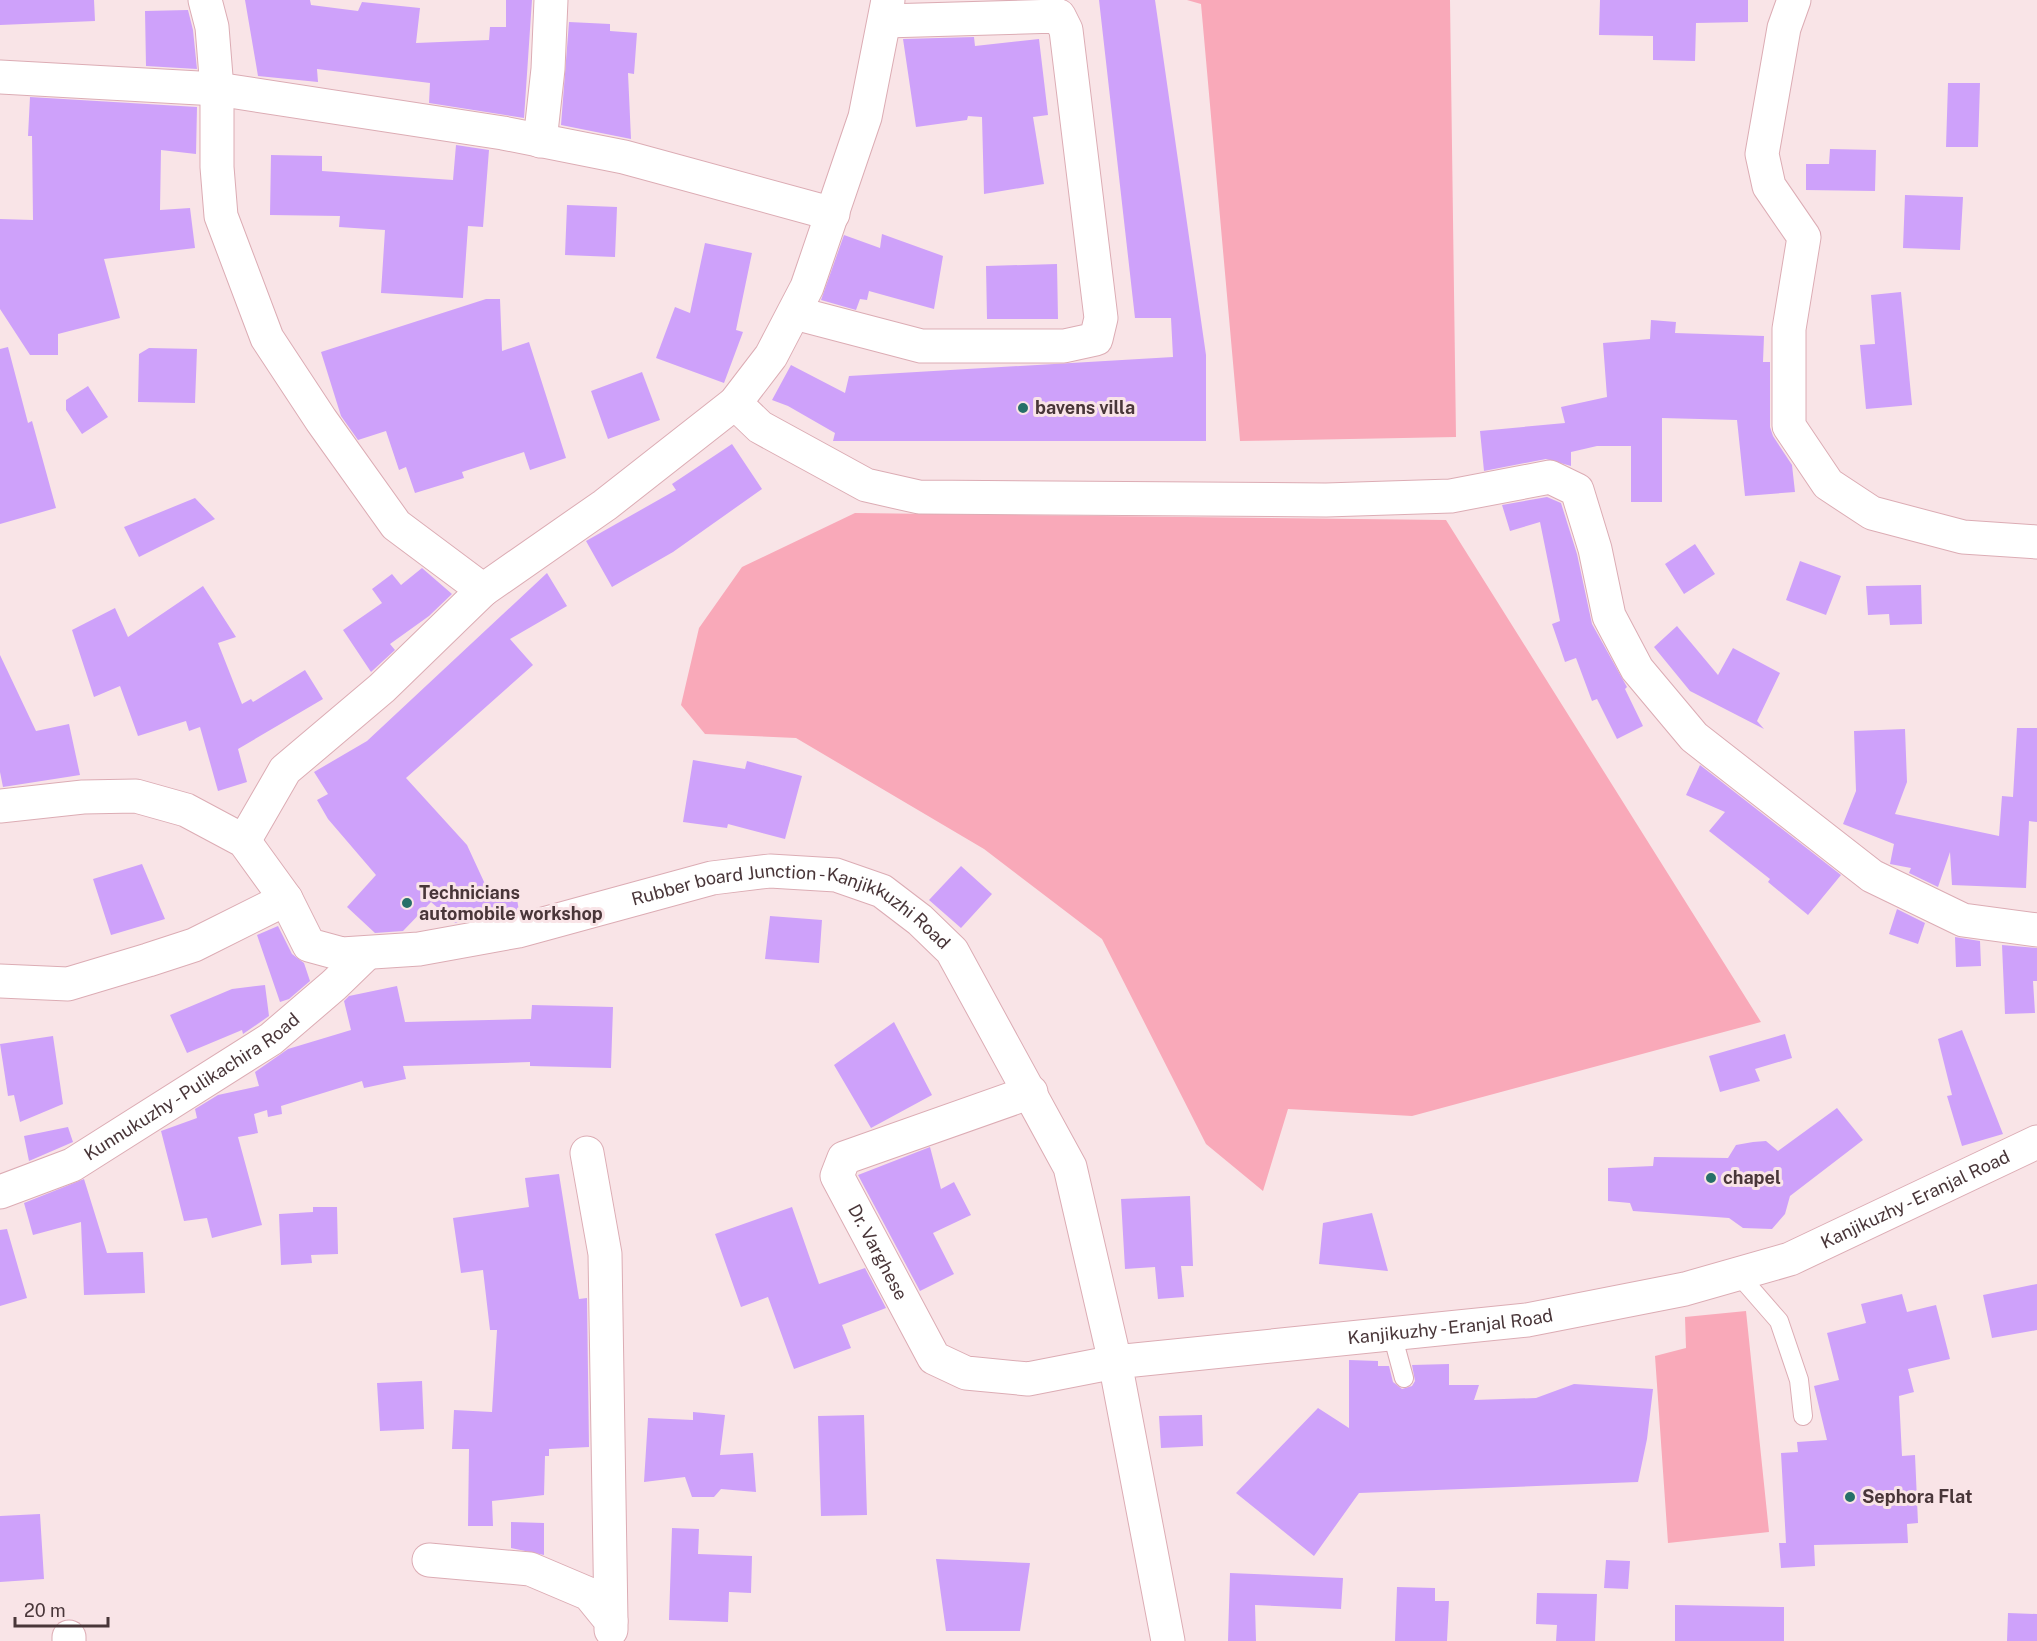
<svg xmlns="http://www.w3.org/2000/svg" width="2037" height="1641" font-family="'Public Sans',sans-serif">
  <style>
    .green { fill: #f9a9b9 }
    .building { fill: #cea1fa }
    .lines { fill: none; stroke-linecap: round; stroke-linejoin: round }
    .service-casing { stroke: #dcacb4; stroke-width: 20 }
    .minor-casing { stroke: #dcacb4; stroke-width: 35 }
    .secondary-casing { stroke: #dcacb4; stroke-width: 35 }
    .service { stroke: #fff; stroke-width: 18 }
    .minor { stroke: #fff; stroke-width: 33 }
    .secondary { stroke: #fff; stroke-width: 33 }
    .poi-dot { fill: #266f68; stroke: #f9e4e7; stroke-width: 2 }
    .labels { text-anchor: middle; stroke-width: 6; stroke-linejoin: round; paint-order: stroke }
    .poi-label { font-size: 18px; font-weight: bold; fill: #493639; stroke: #f9e4e7; text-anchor: start }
    .street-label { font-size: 18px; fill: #493639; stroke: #f9e4e7 }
  </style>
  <rect width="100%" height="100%" fill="#f9e4e7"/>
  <path class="green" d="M1187,0H1450L1456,437L1240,441L1201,4Z
    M855,513L1446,520L1761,1022L1412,1116L1288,1109L1263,1191L1206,1144L1102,939L984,849L796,738L705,734L681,705L699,628L742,567Z
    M1746,1311L1769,1532L1668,1543L1655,1356L1686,1348L1685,1317Z"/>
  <path class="building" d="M0,0H94L95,21L0,25Z
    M245,0H310L311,5L358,11L362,2L420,8L416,43L489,40L490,27H506V0H532L524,118L429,103L430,83L317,69L318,82L258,76Z
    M1099,0H1155L1206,355V441H833L835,433L788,406L772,400L791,365L845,393L849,376L1173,357L1171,318H1135Z
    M1600,0H1748V22L1696,23L1695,61L1653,60V36L1599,35Z
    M188,10L193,30L197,69L146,66L145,11Z
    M569,22L610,24V31L637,33L634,74L628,73L631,139L561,125Z
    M974,37L975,46L1039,39L1048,115L1033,117L1044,184L984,194L982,117L968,116L967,120L916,127L903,39Z
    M1948,83H1980L1978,147H1946Z
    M30,97L197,107L196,154L161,150L160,210L190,208L195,248L104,259L120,318L58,334V355H30L0,309V219L33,220L32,136H28Z
    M456,145L489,150L483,227L468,226L463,298L381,293L385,230L339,227L340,216L270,215L271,155L322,156V171L453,180Z
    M1830,149L1876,150L1875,191L1806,190V164H1829Z
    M1905,195L1963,197L1960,250L1903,248Z
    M567,205L617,207L615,257L565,255Z
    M882,234L943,256L934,309L869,291L867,300L860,299L856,310L821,300L844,235L880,248Z
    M705,243L752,253L736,330L743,332L724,383L656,358L675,307L690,313Z
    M1057,264L1058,319H987L986,266Z
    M1901,292L1912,405L1866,409L1860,345L1875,344L1871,295Z
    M486,299H500L502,351L529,342L566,458L530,470L524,452L462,472L464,478L415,493L406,467L399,470L386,431L358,440L341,416L321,352Z
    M1651,320L1676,322L1675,333L1764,336L1763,362H1770V427L1773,436L1792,465L1795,492L1745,496L1737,420L1662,418V502H1631V446H1597L1571,452V466L1546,459L1484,471L1480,431L1565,423L1561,407L1607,397L1603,343L1650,339Z
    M8,347L28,423L32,421L56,508L0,524V349Z
    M149,348L197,349L195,403L138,402L139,354Z
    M642,372L660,420L608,439L591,391Z
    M88,386L108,417L82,434L66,410V400Z
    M732,444L762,489L673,552L612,587L586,541L676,490L672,484Z
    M1547,497L1561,503L1577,554L1592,624L1627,687L1625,689L1643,726L1617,739L1597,699L1592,701L1576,658L1565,662L1552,624L1560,621L1540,522L1510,531L1502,505Z
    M195,498L215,519L139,557L124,527Z
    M1695,544L1715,574L1684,594L1665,564Z
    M1800,561L1841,576L1826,615L1786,600Z
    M422,568L452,594L429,616L390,644L395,650L371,672L343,630L382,603L372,589L392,574L401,585Z
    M547,573L567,606L510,639L533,665L406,778L467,845L491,897L516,893L519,911L455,923L431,902L403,931L375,933L347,907L376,875L328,819L317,800L328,794L314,772L367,741Z
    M1921,585L1922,624L1890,625L1889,614L1868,615L1866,586Z
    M203,586L236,637L218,643L242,704L251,699L253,702L305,670L323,699L238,749L247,782L218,791L200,727L189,731L186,721L138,736L120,686L94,697L72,630L115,608L128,637Z
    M1677,626L1718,675L1733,648L1780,673L1757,721L1764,729L1690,691L1654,647Z
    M0,655L36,731L69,724L80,775L3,787L0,772Z
    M2017,728H2037V822L2029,821L2026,888L1952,885L1950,852L1938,887L1909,873L1911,868L1890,864L1894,844L1843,824L1856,791L1854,731L1905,729L1907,782L1895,814L1999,836L2002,796L2013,797Z
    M693,760L745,769L747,761L802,776L785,839L728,824L727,828L683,822Z
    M1700,765L1841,875L1808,915L1768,882L1770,879L1709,831L1725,812L1686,795Z
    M142,864L165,919L111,935L93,879Z
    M961,866L992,894L961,928L929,900Z
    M1897,909L1925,923L1918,944L1889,934Z
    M770,916L822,920L819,963L765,959Z
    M278,926L292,954L304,963L310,981L289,999L280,1002L257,935Z
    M1955,937L1980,941L1981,966L1956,967Z
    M2002,945L2037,948V981H2033L2035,1013L2005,1014Z
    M265,985L269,1016L243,1034L242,1030L187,1053L170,1015L232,989Z
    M397,986L405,1022L531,1019L532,1005L613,1007L611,1068L530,1066V1062L403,1066L406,1079L364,1088L362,1081L281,1106L282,1114L268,1117L267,1110L254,1114L258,1133L238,1137L262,1225L212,1238L207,1218L184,1221L161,1131L197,1118L195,1109L218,1095L259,1086L255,1072L288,1049L351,1030L344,1001L349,996Z
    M894,1022L932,1095L871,1128L834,1065Z
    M1962,1030L2003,1134L1962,1146L1947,1096L1952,1095L1938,1039Z
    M1785,1034L1792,1058L1755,1069L1760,1081L1720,1092L1709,1056Z
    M53,1036L63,1104L20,1122L14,1095L8,1096L0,1044Z
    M1837,1108L1863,1140L1790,1196L1785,1214L1772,1229L1743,1228L1729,1218L1633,1211L1630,1203L1608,1201V1168L1653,1166L1654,1157L1728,1158L1736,1145L1753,1142L1766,1141L1778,1151Z
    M68,1127L73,1142L29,1161L24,1136Z
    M930,1147L941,1189L954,1182L971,1215L933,1233L954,1274L920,1291L858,1175Z
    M559,1174L579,1299L587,1298L589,1447L549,1449V1456H545L544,1495L492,1501L493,1526H468L469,1449H452L454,1410L492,1412L497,1330H490L483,1270L461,1273L453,1218L529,1207L525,1178Z
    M84,1179L107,1253L143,1252L145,1293L84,1295L81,1222L33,1235L24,1203Z
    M1190,1196L1193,1266H1181L1184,1297L1158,1299L1155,1267L1125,1269L1121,1199Z
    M313,1207H337L338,1254L311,1255L312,1263L281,1265L279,1214L313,1212Z
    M792,1207L819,1284L865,1268L886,1308L842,1325L851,1348L794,1369L768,1297L741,1307L715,1234Z
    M1372,1213L1388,1271L1319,1264L1323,1223Z
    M7,1229L27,1298L0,1306V1230Z
    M2037,1284V1330L1992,1338L1983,1295Z
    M1902,1294L1907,1312L1936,1305L1950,1359L1908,1369L1914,1392L1899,1396L1902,1456L1915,1455L1918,1523L1907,1524L1908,1543L1814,1545L1815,1566L1781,1568L1779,1543H1786L1781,1453L1798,1452L1797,1442L1827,1440L1814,1386L1839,1380L1827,1333L1866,1323L1861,1304Z
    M1349,1360L1378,1361V1366H1389L1393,1382L1402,1389L1412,1386L1415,1381L1412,1365L1449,1364V1385H1479L1474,1400L1536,1398L1574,1384L1653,1389L1647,1439L1638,1482L1359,1493L1314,1556L1236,1493L1318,1408L1349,1428Z
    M422,1381L424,1429L380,1431L377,1383Z
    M693,1412L725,1415L720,1455L753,1453L756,1492L721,1489L714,1497H692L685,1477L644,1482L648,1418L693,1420Z
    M864,1415L867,1515L821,1516L818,1416Z
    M1202,1415L1203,1446L1161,1448L1159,1416Z
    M40,1514L44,1579L0,1582V1516Z
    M511,1522L544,1523V1555L511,1548Z
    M672,1528L699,1529L698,1554L752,1556L751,1593L729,1592L728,1622L669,1620Z
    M936,1559L1030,1563L1020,1631H946Z
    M1606,1560L1630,1561L1628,1589L1604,1588Z
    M1230,1573L1343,1578L1341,1609L1255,1605L1256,1641H1228Z
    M1397,1587L1435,1588V1601H1449L1447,1641H1395Z
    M1537,1593L1597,1594L1595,1641H1556L1557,1625L1536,1624Z
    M1675,1605L1784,1607V1641H1675Z
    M2008,1613L2037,1614V1641H2007Z"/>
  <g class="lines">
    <defs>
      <path id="service" d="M1738,1274L1779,1321L1799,1380L1803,1416
        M1392,1334L1404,1378"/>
      <g id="minor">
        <path d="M205,0L212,27L217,89V167L221,216L267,338L321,420L396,525L483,590"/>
        <path d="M1794,0L1784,28L1762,154L1769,186L1804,237L1789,329V426L1828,484L1872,513L1963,537L2037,542"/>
        <path d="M0,77L217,89L503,133L624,157L833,214"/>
        <path d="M540,141L548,69L551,0"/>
        <path d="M795,313L921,346H1064L1096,339L1101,318L1066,30L1059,16L885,21"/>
        <path d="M735,403L760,427L866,485L919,497L1326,500L1451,496L1550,477L1577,490L1595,549L1609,616L1637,669L1694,737L1872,876L1963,920L2037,930"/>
        <path d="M244,841L285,770L382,688L483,590L605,505L735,403L771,356L807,287L865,117L888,0"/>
        <path d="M0,981L68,984L148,960L194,945L286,899"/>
        <path id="s1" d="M1031,1092L844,1158L837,1176L934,1358L966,1373L1028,1379L1115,1362"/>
        <path d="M587,1153L605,1254L611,1621"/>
        <path id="s2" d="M0,1192L72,1165L271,1039L334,985L367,953"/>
        <path d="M429,1560L530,1569L589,1594L611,1621V1630"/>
        <path d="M69,1637V1641"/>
      </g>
      <g id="secondary">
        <path id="s3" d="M0,806L83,797L136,796L186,810L244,841L286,899L309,945L342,954L419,949L518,931L712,878L770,871L836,875L882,891L920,920L952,951L1070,1167L1115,1362"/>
        <path id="s4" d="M1168,1641L1115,1362L1527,1320L1685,1289L1790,1259L2037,1142"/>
      </g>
    </defs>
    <use href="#service" class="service-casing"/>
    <use href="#minor" class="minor-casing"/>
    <use href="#secondary" class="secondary-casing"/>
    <use href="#service" class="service"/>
    <use href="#minor" class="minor"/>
    <use href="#secondary" class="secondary"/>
  </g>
  <g class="poi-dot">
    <circle cx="1023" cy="408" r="6"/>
    <circle cx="407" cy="903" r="6"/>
    <circle cx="1711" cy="1178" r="6"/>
    <circle cx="1850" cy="1497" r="6"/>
  </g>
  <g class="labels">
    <g class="poi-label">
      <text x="1035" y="414">bavens villa</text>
      <text x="419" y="899">Technicians<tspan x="419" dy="21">automobile workshop</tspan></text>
      <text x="1723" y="1184">chapel</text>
      <text x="1862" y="1503">Sephora Flat</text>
    </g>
    <g class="street-label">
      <text dy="6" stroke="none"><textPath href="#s3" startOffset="878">Rubber board Junction - Kanjikkuzhi Road</textPath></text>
      <text dy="6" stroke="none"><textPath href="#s2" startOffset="220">Kunnukuzhy - Pulikachira Road</textPath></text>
      <text dy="6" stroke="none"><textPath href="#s4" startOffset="1107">Kanjikuzhy - Eranjal Road</textPath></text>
      <text dy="6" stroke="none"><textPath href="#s1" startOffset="304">Dr. Varghese</textPath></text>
      <text dy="6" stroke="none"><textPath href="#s4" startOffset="621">Kanjikuzhy - Eranjal Road</textPath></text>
    </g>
  </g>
  <path d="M15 1617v9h93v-9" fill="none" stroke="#493639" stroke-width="3"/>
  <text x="24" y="1617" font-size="18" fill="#493639" stroke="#f9e4e7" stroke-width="4.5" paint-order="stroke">20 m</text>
</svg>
